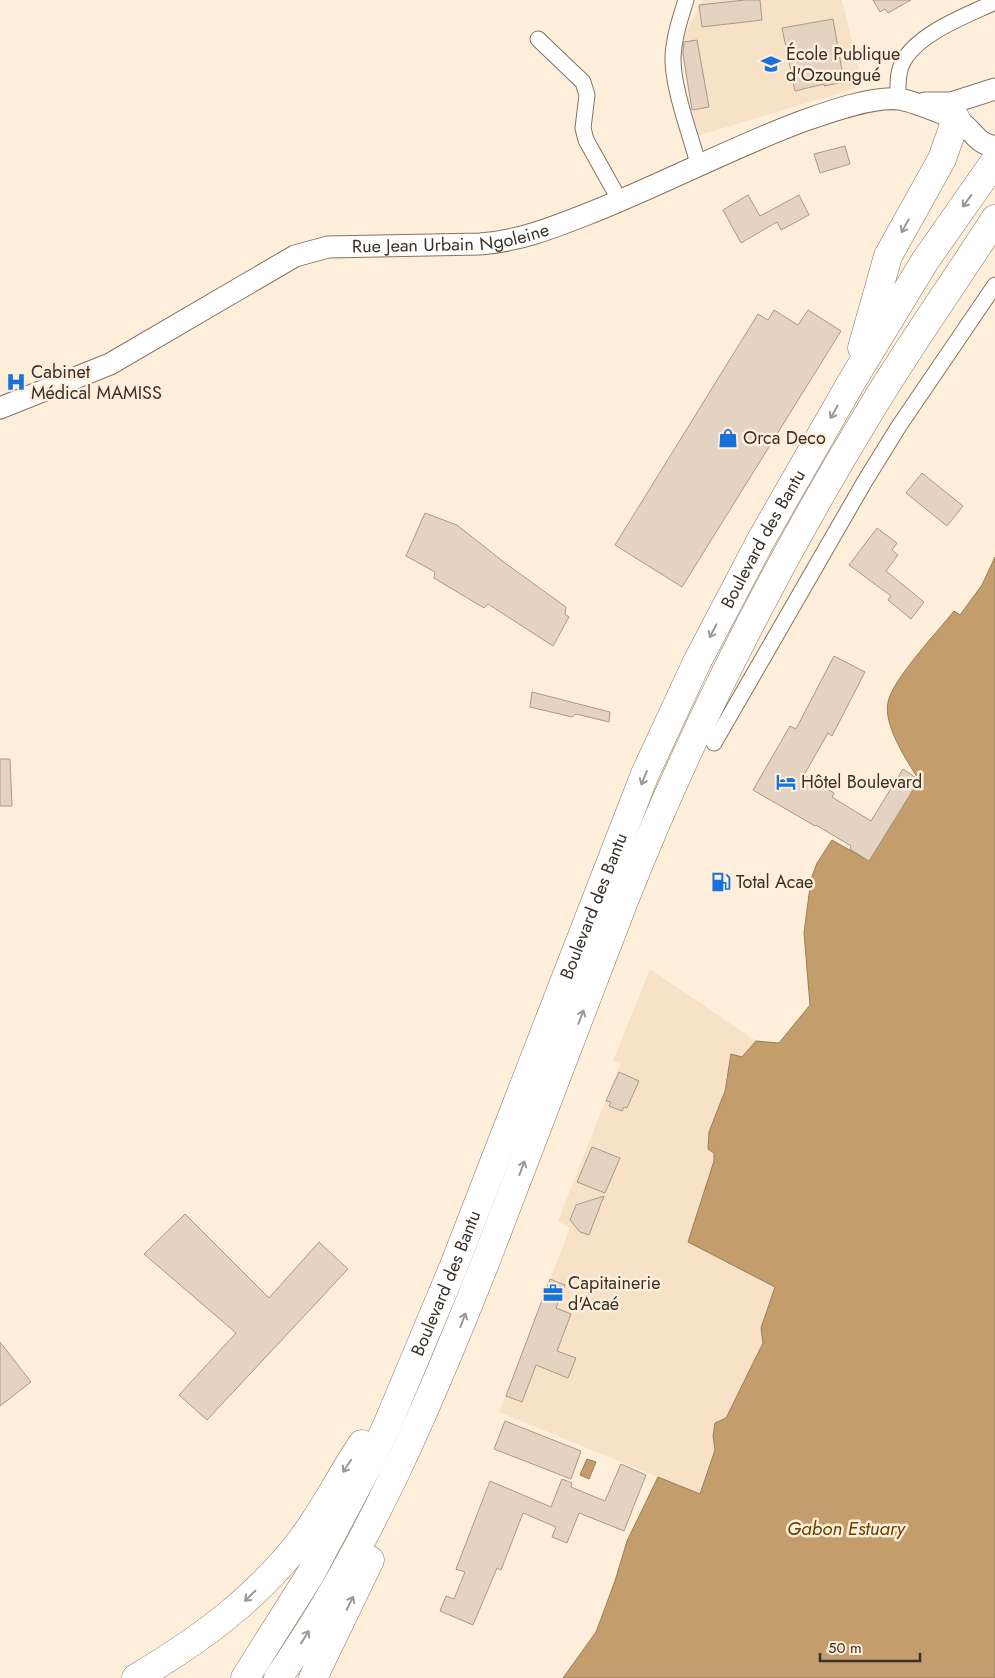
<svg xmlns="http://www.w3.org/2000/svg" width="995" height="1678" font-family="Jost,sans-serif">
  <style>
    .built { fill: #f7e1c7 }
    .water { fill: #c49d6c; stroke: #9a7d58 }
    .building { fill: #e4d3c0; stroke: #a89986 }
    .lines { fill: none; stroke-linecap: round; stroke-linejoin: round }
    .street-casing { stroke: #827462; stroke-width: 17 }
    .secondary-casing { stroke: #827462; stroke-width: 23 }
    .highway-casing { stroke: #827462; stroke-width: 29 }
    .street { stroke: #fff; stroke-width: 15 }
    .secondary { stroke: #fff; stroke-width: 21 }
    .highway { stroke: #fff; stroke-width: 28 }
    .oneway { stroke: #9c9894 }
    .labels { text-anchor: middle; stroke-width: 5; stroke-linejoin: round; paint-order: stroke }
    .poi-label { font-size: 18px; fill: #38312a; stroke: #ffeeda; text-anchor: start }
    .street-label { font-size: 18px; fill: #38312a; stroke: #ffeeda }
    .water-label { font-size: 19px; font-style: italic; fill: #674200; stroke: #ffeeda }
  </style>
  <rect width="100%" height="100%" fill="#ffeeda"/>
  <path class="built" d="M702,0H842L863,86L697,136L680,43Z
    M650,969L756,1041L742,1057L731,1055L719,1110L714,1161L689,1242L775,1287L761,1328L763,1343L725,1418L716,1423L713,1436L715,1450L700,1494L499,1412L570,1228L558,1221L620,1064L613,1061Z"/>
  <path class="water" d="M995,557V1678H563L596,1632L615,1581L627,1541L658,1477L700,1494L715,1450L713,1436L715,1423L726,1418L763,1343L761,1328L775,1287L688,1242L714,1161V1153L708,1149L709,1132L725,1091L731,1054L742,1057L756,1041L779,1043L810,1005L804,933L811,879L817,863L832,840L869,861L919,780C907,761 883,725 888,702C892,680 939,630 954,611L960,615L982,585Z
    M587,1459L596,1462L589,1479L580,1475Z"/>
  <path class="building" d="M745,0H760L762,20L702,27L699,5Z
    M873,0H911L888,13L885,9L880,12Z
    M833,19L844,82L824,86V84L795,91L782,28Z
    M697,40L709,107L692,110L683,54L684,42Z
    M845,146L850,164L820,173L814,154Z
    M748,195L760,216L799,195L809,215L781,230L777,222L741,243L723,210Z
    M774,310L798,325L808,310L841,331L682,587L615,545L758,314L768,320Z
    M922,473L963,506L947,526L906,493Z
    M425,513L457,525L505,563L566,607L565,614L569,617L553,646L488,604L484,608L434,578L435,572L406,556Z
    M877,528L897,543L892,550L898,555L886,571L924,602L911,619L888,600L891,596L849,565Z
    M834,656L865,672L832,736L828,733L804,775L834,793L832,797L871,821L903,769L919,780L869,861L850,849L851,846L816,825L815,826L753,790L790,726L796,729Z
    M532,692L610,712L609,722L576,714L572,717L530,707Z
    M0,759H10L12,806H0Z
    M619,1072L639,1081L627,1108L624,1107L622,1111L609,1106L611,1102L606,1101Z
    M592,1147L620,1158L605,1193L577,1182Z
    M604,1196L589,1235L580,1232L570,1220L576,1205Z
    M185,1214L269,1298L319,1242L348,1269L207,1420L179,1395L236,1333L144,1254Z
    M550,1279L565,1285L556,1308L571,1314L557,1351L576,1358L568,1378L536,1365L522,1402L506,1396Z
    M0,1342L31,1382L0,1406Z
    M505,1421L581,1451L571,1479L494,1449Z
    M621,1464L646,1475L624,1531L579,1513L567,1543L552,1537L556,1527L523,1513L501,1570L497,1568L473,1625L440,1611L446,1596L454,1599L465,1572L456,1569L490,1481L551,1507L562,1479L572,1483L571,1487L605,1501Z"/>
  <g class="lines">
    <defs>
      <path id="street" d="M686,0C680,19 674,37 673,57C672,87 691,136 699,167
        M538,39L583,82L587,95L583,128L586,140L620,201
        M898,99C898,88 897,74 902,64C915,34 968,15 995,2
        M714,743L865,481L899,426L995,285"/>
      <g id="secondary">
        <path d="M925,103H951L995,89"/>
        <path id="s1" d="M0,408L110,364L295,256L328,247L480,244C521,241 557,226 595,211C665,183 733,147 803,121C828,112 873,96 899,99C911,101 953,116 962,123C976,134 975,142 995,147"/>
      </g>
      <g id="highway">
        <path d="M862,348L888,256L942,159L956,119"/>
        <path d="M136,1678C198,1641 255,1600 299,1543C322,1514 341,1475 362,1444"/>
        <path id="s2" d="M245,1678L310,1575L371,1460L388,1423L453,1268L645,774L697,662L761,540L852,381L925,261L995,161"/>
        <path d="M278,1678C369,1548 431,1400 489,1253C535,1136 578,1018 624,901C691,732 775,567 870,411C909,346 954,283 995,219"/>
        <path d="M313,1678L370,1560"/>
      </g>
    </defs>
    <use href="#street" class="street-casing"/>
    <use href="#secondary" class="secondary-casing"/>
    <use href="#highway" class="highway-casing"/>
    <use href="#street" class="street"/>
    <use href="#secondary" class="secondary"/>
    <use href="#highway" class="highway"/>
  </g>
  <defs><path id="oneway-shaft" d="M-6 0H5M1.5-3L5.5 0L1.5 3" fill="none" stroke-width="1.6" stroke-linecap="round" stroke-linejoin="round" transform="scale(1.25)"/></defs>
  <g class="oneway">
    <use href="#oneway-shaft" transform="translate(967 201) rotate(126)"/>
    <use href="#oneway-shaft" transform="translate(905 226) rotate(119)"/>
    <use href="#oneway-shaft" transform="translate(834 412) rotate(120)"/>
    <use href="#oneway-shaft" transform="translate(713 631) rotate(118)"/>
    <use href="#oneway-shaft" transform="translate(644 778) rotate(112)"/>
    <use href="#oneway-shaft" transform="translate(581 1017) rotate(-69)"/>
    <use href="#oneway-shaft" transform="translate(522 1168) rotate(-69)"/>
    <use href="#oneway-shaft" transform="translate(463 1320) rotate(-69)"/>
    <use href="#oneway-shaft" transform="translate(347 1466) rotate(123)"/>
    <use href="#oneway-shaft" transform="translate(250 1596) rotate(136)"/>
    <use href="#oneway-shaft" transform="translate(350 1603) rotate(-64)"/>
    <use href="#oneway-shaft" transform="translate(305 1637) rotate(-58)"/>
  </g>
  <defs>
    <symbol id="school-bare" viewBox="-9 -9 18 18"><path d="M0-5L7-2L0 1L-7-2ZM-4 1L0 2.5L4 1V4Q0 6-4 4Z" fill="#1872dc" stroke="#ffeeda" stroke-width="2.5" paint-order="stroke"/></symbol>
    <symbol id="hospital-bare" viewBox="-9 -9 18 18"><path d="M-5-5h3v3.5h4V-5h3V5h-3V1.5h-4V5h-3Z" fill="#1872dc" stroke="#ffeeda" stroke-width="2.5" paint-order="stroke"/></symbol>
    <symbol id="shop-bare" viewBox="-9 -9 18 18"><path d="M-5-2.5h2.3a2.7 3.5 0 0 1 5.4 0H5L5.5 6h-11ZM-1.5-2.5h3a1.5 2.3 0 0 0-3 0Z" fill="#1872dc" stroke="#ffeeda" stroke-width="2.5" paint-order="stroke"/></symbol>
    <symbol id="hotel-bare" viewBox="-9 -9 18 18"><path d="M-6-4.5h1.5V1H6V5H4.5V3h-9V5H-6ZM-4 0a1.8 1.8 0 1 1 3.6 0ZM.5 0V-2.5h3Q6-2.5 6 0Z" fill="#1872dc" stroke="#ffeeda" stroke-width="2.5" paint-order="stroke"/></symbol>
    <symbol id="fuel-bare" viewBox="-9 -9 18 18"><path d="M-5.5-6h7V0h2V4h1.3V-2.5L3-4.5l.8-.8L6-3V5H2.5V1h-1V6h-7ZM-4.2-4.7v3.2H.2V-4.7Z" fill="#1872dc" stroke="#ffeeda" stroke-width="2.5" paint-order="stroke"/></symbol>
    <symbol id="office-bare" viewBox="-9 -9 18 18"><path d="M-6-3h4V-5.5h4V-3h4V5H-6ZM-1-4.5V-3h2v-1.5ZM-6 0V1H6V0Z" fill="#1872dc" stroke="#ffeeda" stroke-width="2.5" paint-order="stroke"/></symbol>
  </defs>
  <g fill-rule="evenodd">
    <use href="#school-bare" x="757" y="50" width="28" height="28"/>
    <use href="#hospital-bare" x="2" y="368" width="28" height="28"/>
    <use href="#shop-bare" x="714" y="424" width="28" height="28"/>
    <use href="#hotel-bare" x="772" y="768" width="28" height="28"/>
    <use href="#fuel-bare" x="707" y="868" width="28" height="28"/>
    <use href="#office-bare" x="539" y="1279" width="28" height="28"/>
  </g>
  <g class="labels">
    <g class="poi-label">
      <text x="786" y="60">École Publique<tspan x="786" dy="21">d'Ozoungué</tspan></text>
      <text x="31" y="378">Cabinet<tspan x="31" dy="21">Médical MAMISS</tspan></text>
      <text x="743" y="444">Orca Deco</text>
      <text x="801" y="788">Hôtel Boulevard</text>
      <text x="736" y="888">Total Acae</text>
      <text x="568" y="1289">Capitainerie<tspan x="568" dy="21">d'Acaé</tspan></text>
    </g>
    <g class="street-label">
      <text dy="6" stroke="none"><textPath href="#s1" startOffset="490">Rue Jean Urbain Ngoleine</textPath></text>
      <text dy="6" stroke="none"><textPath href="#s2" startOffset="1254">Boulevard des Bantu</textPath></text>
      <text dy="6" stroke="none"><textPath href="#s2" startOffset="849">Boulevard des Bantu</textPath></text>
      <text dy="6" stroke="none"><textPath href="#s2" startOffset="444">Boulevard des Bantu</textPath></text>
    </g>
    <g class="water-label">
      <text x="846" y="1535">Gabon Estuary</text>
    </g>
  </g>
  <path d="M820 1653v8h100v-8" fill="none" stroke="#38312a" stroke-width="2.5"/>
  <text x="828" y="1653" font-size="15" fill="#38312a" stroke="#ffeeda" stroke-width="4" paint-order="stroke">50 m</text>
</svg>
